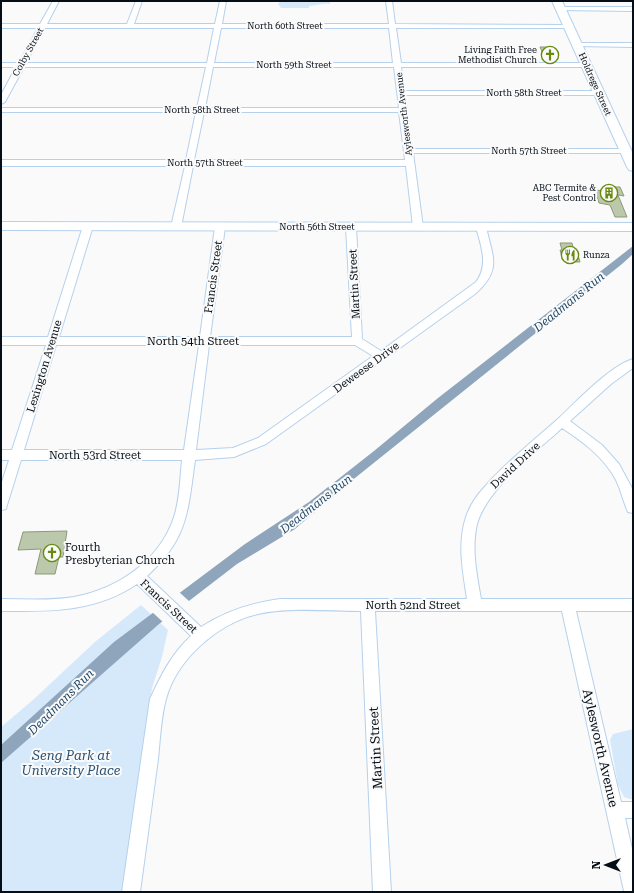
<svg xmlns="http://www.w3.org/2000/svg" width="634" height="893" font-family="'Roboto Serif',serif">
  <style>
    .green { fill: #d6e9fb }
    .water { fill: #8ea5bb }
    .pier { fill: #fafafa }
    .building { fill: #bcc8ac; stroke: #8c9979 }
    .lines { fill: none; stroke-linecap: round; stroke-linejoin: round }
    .street-casing { stroke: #b5d1ec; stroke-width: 2 }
    .secondary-casing { stroke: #b5d1ec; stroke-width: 2 }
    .street { fill: #fff; fill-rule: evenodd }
    .secondary { fill: #fff; fill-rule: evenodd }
    .labels { text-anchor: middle; stroke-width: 4; stroke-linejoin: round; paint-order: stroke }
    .far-street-label { font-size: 9px; fill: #050e17; stroke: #fafafa }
    .far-poi-label { font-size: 9px; fill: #050e17; stroke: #fafafa; text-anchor: end }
    .street-label { font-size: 11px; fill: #050e17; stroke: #fafafa }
    .poi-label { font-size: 11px; fill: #050e17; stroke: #fafafa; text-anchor: start }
    .water-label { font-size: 12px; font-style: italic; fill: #1f4666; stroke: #fafafa }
    .near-street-label { font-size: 13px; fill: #050e17; stroke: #fafafa }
    .near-park-label { font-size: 13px; font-style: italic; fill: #294f70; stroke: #fafafa }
  </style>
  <rect width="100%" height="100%" fill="#fafafa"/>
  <path class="green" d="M281,1H330V4C322,3 317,6 309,6V8H281L278,4Z
    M141,605L168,630L162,657L152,688L123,892H1V727L34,699L96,641Z
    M633,729V800L624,797L618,785L610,740L613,734Z"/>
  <path class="water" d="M633,246V254L622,264L345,486L295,529L237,564L159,624L1,763V745L114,642L245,544L309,502L374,451L438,398Z"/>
  <path class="pier" d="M178,591L190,602L164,623L151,611Z"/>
  <path class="building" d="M540,47H553L558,58H545Z
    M603,187H620L624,196L618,195L627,217H615L610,205L599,203L595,190L604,191Z
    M560,243H572L574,251H577L580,262H571L570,260H563L560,250H562Z
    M67,531L63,557H59L55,574H35L41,549L18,550L23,532Z"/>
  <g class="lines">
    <defs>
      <path id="street" d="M53,1H59L47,24H127L136,1H142L134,24H215L220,1H226L222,24H389L386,1H392L395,24L571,25V27L569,28H396L401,63H587L591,65L587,67H401L404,91H599L603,93L599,95H405L412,149H626L630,151L626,153H413L423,227L418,230L413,227L406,166H193L181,227L179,229H173L171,227L185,166H1V160H186L196,112H1V108H197L206,67H24L5,102L1,104V95L16,67H1V63H19L38,28H1V24H40ZM45,28H214L207,63H26ZM221,28H389L393,63H214ZM213,67H394L399,108H205ZM204,112H399L405,160H194Z
        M561,7H633V11L559,10V8Z
        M577,43H633V47L575,46L574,45Z
        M88,223L93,226L59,337H200L215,227L220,224L225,227L210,337H352L346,227L351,224L356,227L362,339L381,351L476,282C489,265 481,246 476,227L481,224L486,227C493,258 502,270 475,294L266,444L234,457L195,460C188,511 188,539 147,576L201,627C226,611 251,603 280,599H467C463,572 457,544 466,517C469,508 475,498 481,491C504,464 533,441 559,418C577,401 610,366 633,359V368L611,384L570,421L602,445L619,464L633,490V513L628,512C623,501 621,490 616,480C604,457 583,442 562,428C535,453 482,492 476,529C472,552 477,576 481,599H633V611H576L621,802H633V818H625L633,853V892L624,891L562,611H375L391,892H373L361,611C329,611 290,607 258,614C218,623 177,659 166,699C161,717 160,740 158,759C152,804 146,848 140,892H122L150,699C161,675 172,653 191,636L137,584C94,613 50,611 1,611V599C25,599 50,601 74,597C118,589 160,560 174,517C180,499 180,478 182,460H21L7,505L6,509L1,510V485L9,460H1V450H12L46,345H1V337H48L83,226ZM56,345H199L184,450H24ZM209,345H355L373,356L258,438L233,448L196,450Z"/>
      <path id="secondary" d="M552,1H562L633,154V171L629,170L627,167Z
        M1,222L633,223V231L1,230Z"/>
    </defs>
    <use href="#street" class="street-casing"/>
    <use href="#secondary" class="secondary-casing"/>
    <use href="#street" class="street"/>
    <use href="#secondary" class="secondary"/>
  </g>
  <defs>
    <symbol id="church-ring" viewBox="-11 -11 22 22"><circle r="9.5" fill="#fafafa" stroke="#688a0e" stroke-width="1.5"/><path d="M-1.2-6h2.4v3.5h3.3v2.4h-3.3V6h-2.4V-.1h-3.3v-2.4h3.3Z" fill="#688a0e"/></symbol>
    <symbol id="building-ring" viewBox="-11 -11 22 22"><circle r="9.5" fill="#fafafa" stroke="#688a0e" stroke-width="1.5"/><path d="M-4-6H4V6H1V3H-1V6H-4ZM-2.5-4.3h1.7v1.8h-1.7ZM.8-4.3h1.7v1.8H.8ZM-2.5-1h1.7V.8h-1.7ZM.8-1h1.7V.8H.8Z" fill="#688a0e"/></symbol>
    <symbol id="restaurant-ring" viewBox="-11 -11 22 22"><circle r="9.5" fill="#fafafa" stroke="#688a0e" stroke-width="1.5"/><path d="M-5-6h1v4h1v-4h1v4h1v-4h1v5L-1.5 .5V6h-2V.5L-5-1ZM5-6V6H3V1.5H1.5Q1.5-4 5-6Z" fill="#688a0e"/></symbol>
  </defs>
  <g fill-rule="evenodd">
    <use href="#church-ring" x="540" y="45" width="20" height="20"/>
    <use href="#building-ring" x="599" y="183" width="20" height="20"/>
    <use href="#restaurant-ring" x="560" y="245" width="20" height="20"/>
    <use href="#church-ring" x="42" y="543" width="20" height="20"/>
  </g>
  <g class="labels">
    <g class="far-street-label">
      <text x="285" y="29">North 60th Street</text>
      <text transform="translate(28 52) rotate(-61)" y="3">Colby Street</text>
      <text x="294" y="68">North 59th Street</text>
      <text transform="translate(595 84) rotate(66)" y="3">Holdrege Street</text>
      <text x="524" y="96">North 58th Street</text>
      <text x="202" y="113">North 58th Street</text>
      <text transform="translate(404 114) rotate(-97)" y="3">Aylesworth Avenue</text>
      <text x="529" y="154">North 57th Street</text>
      <text x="205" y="166">North 57th Street</text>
      <text x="317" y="230">North 56th Street</text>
    </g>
    <g class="far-poi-label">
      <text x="537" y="53">Living Faith Free<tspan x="537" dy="10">Methodist Church</tspan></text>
      <text x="596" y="191">ABC Termite &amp;<tspan x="596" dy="10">Pest Control</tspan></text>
      <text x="583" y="258" text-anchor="start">Runza</text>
    </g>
    <g class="street-label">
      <text transform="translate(213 277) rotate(-82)" y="4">Francis Street</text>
      <text transform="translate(354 284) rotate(-93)" y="4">Martin Street</text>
      <text x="193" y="345">North 54th Street</text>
      <text transform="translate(44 366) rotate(-73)" y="4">Lexington Avenue</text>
      <text transform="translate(366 367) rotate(-36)" y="4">Deweese Drive</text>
      <text x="95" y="459">North 53rd Street</text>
      <text transform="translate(515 465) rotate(-43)" y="4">David Drive</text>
      <text x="413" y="609">North 52nd Street</text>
      <text transform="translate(169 606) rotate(43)" y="4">Francis Street</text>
    </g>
    <g class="poi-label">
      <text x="65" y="551">Fourth<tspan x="65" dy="13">Presbyterian Church</tspan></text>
    </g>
    <g class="water-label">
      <text transform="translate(569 302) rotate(-39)" y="4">Deadmans Run</text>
      <text transform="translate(316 504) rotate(-38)" y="4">Deadmans Run</text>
      <text transform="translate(61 702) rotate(-45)" y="4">Deadmans Run</text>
    </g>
    <g class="near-street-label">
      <text transform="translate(375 748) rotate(-93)" y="5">Martin Street</text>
      <text transform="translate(601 748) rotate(77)" y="5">Aylesworth Avenue</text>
    </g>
    <g class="near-park-label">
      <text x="71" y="760">Seng Park at<tspan x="71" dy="15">University Place</tspan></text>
    </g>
  </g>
  <rect width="634" height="893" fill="none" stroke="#050e17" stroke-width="4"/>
  <g transform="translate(606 865) rotate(270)" stroke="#fafafa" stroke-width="3" paint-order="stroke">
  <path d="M0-3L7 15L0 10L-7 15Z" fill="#050e17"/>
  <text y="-6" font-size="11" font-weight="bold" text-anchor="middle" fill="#050e17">N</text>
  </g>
</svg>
